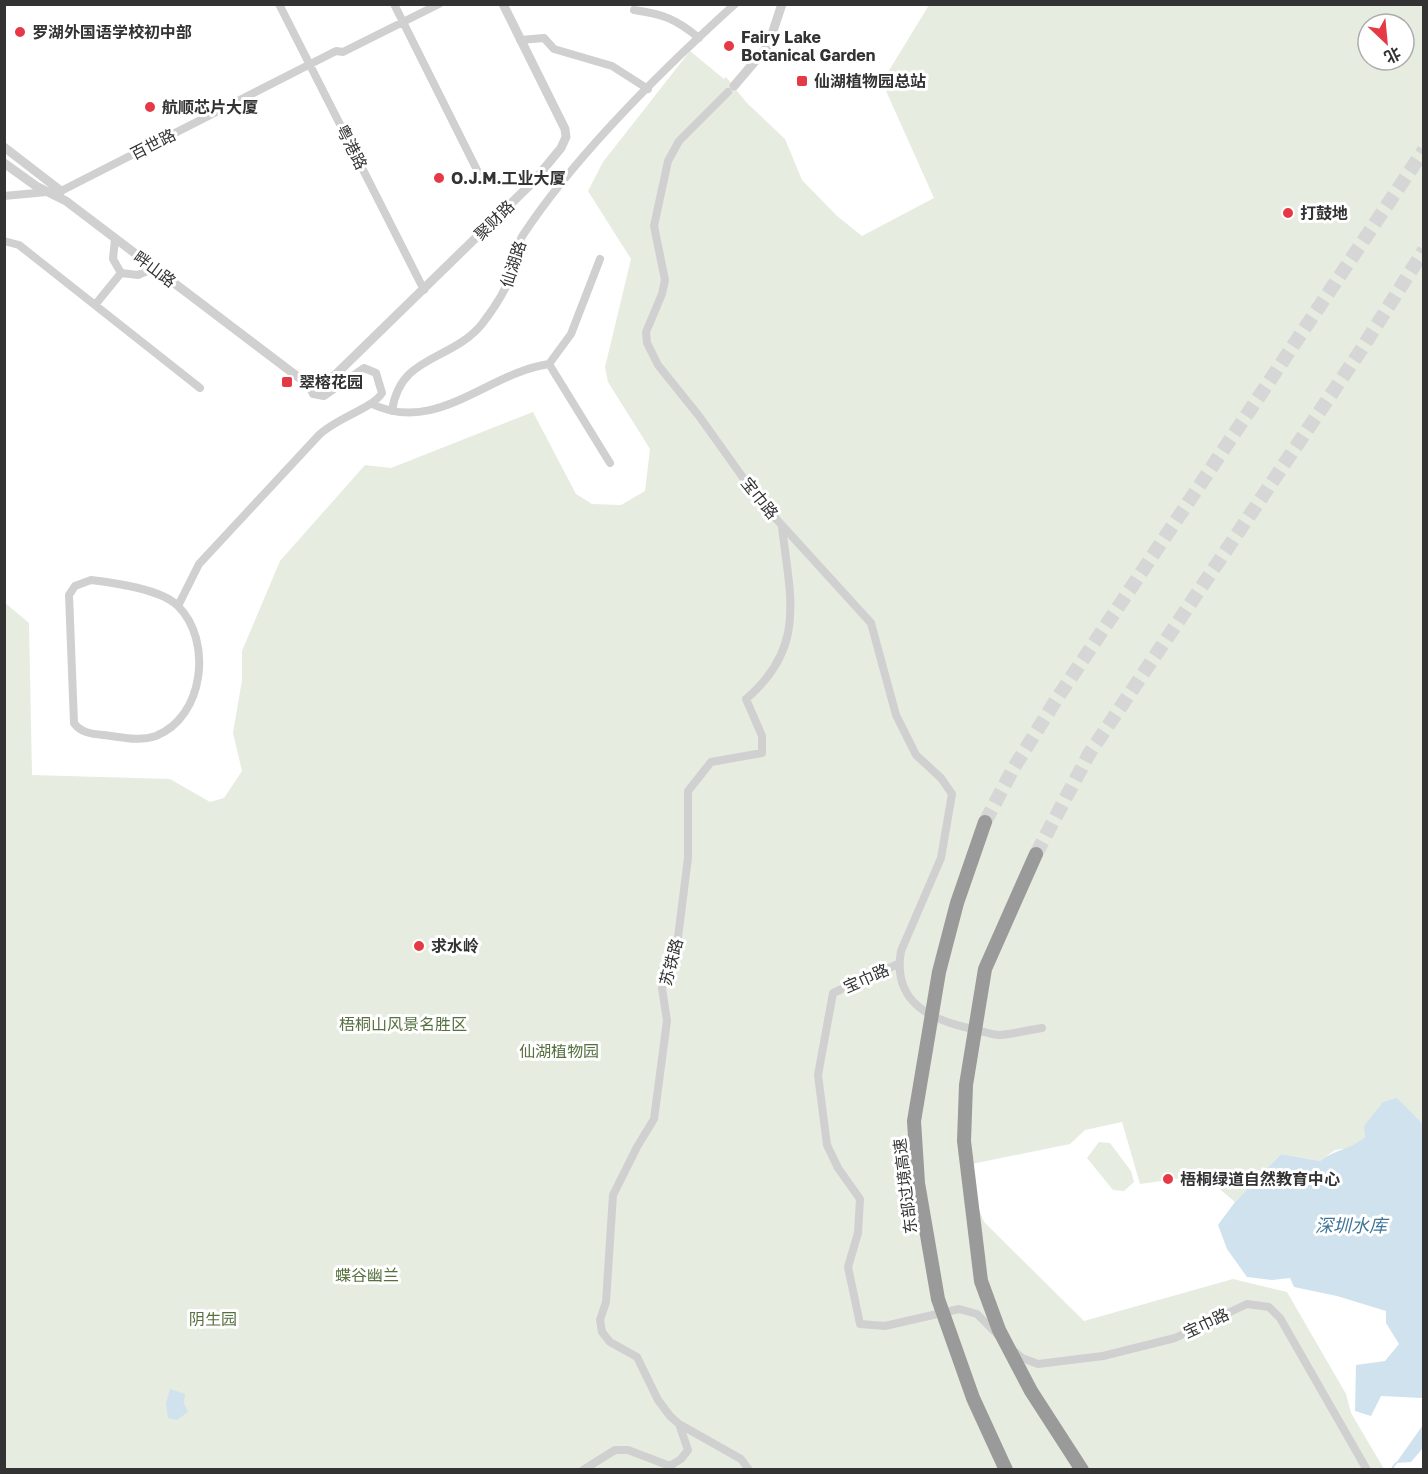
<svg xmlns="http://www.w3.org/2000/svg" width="1428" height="1474" font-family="'Golos Text','Noto Sans SC',sans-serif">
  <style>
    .green { fill: #e6ecdf; fill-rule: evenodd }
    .water { fill: #cfe2ee }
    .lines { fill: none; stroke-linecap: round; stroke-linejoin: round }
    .stream { stroke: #cfe2ee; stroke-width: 2 }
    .motorway-tunnel { stroke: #d6d6d6; stroke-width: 14; stroke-dasharray: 14 7; stroke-linecap: butt }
    .minor { stroke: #d0d0d0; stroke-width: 8 }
    .tertiary { stroke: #d0d0d0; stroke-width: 9 }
    .motorway { stroke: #9a9a9a; stroke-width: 14 }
    .poi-dot { fill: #e63946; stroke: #fff; stroke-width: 2 }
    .labels { text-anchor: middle; stroke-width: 6; stroke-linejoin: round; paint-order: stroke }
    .poi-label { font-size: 16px; font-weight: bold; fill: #333; stroke: #fff; text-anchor: start }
    .street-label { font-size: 16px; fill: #333; stroke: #fff }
    .park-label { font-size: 16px; fill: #56703f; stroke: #fff }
    .water-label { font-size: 18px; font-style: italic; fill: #3f7597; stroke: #fff }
  </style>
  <rect width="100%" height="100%" fill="#fff"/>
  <path class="green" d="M929,5H1423V1124L1397,1099L1365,1137L1353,1148L1335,1150L1320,1161L1281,1154L1235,1202L1203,1175L1140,1184L1122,1122L1085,1130L1070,1144L962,1166L984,1222L1084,1321L1233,1279L1287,1292L1346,1394L1351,1413L1384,1469H5L4,602L29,623L32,775L170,779L210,802L224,798L242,771L233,733L242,680V651L280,561L365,465L391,468L533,412L576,494L592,504L621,505L645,491L650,449L608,382L605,367L631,259L588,191L603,162L690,51L724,79L726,77L746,102L785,139L802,180L837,216L862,236L934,198L882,82ZM1368,24H1404V60H1368Z
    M1099,1142L1110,1143L1131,1171L1134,1182L1124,1191L1113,1190L1087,1158Z"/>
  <path class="water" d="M1397,1098L1423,1124V1408L1422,1398L1381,1396L1371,1416L1355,1411L1356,1365L1385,1361L1399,1344L1386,1323V1311L1337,1296L1294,1287L1290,1278L1272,1280L1247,1277L1227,1249L1218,1225L1235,1202L1281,1154L1320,1161C1336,1149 1350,1150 1365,1137L1364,1126L1383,1102Z
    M170,1389L185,1394L184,1403L188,1412L177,1420L168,1418L166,1404Z
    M1423,1425V1448L1411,1462L1396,1463Z"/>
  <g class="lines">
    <path class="stream" d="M1391,1470L1396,1463"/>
    <path class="motorway-tunnel" d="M985,822L1013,769L1056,700L1424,150
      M1036,854L1089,754L1361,350L1424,250"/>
    <path class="minor" d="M279,4L424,290
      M394,4L478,172
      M634,10C663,14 676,19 699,38
      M520,40L544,38L554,49L612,66L648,89
      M728,92L679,141L668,161L654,226L665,280L662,294L646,332L647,343L658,365L699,416L759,500L871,623L896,715L916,755L941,778L952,794L941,858L901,951C892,1002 930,1020 973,1029C981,1031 992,1035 1000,1035C1014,1034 1028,1030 1042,1028
      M61,191L336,51L343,52L439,4
      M4,196L47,192
      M115,239L113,259L121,273L138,275L154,268
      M4,241L19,245L200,388
      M95,305L121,273
      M549,364L571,334L600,259
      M549,364L610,463
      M372,404C437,435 487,373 549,364
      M392,411C400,354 451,362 482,324C496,306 508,287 515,265C517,255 517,243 523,235C577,153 662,70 735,4
      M91,580C115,583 161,589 178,606C213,641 204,717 156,736C141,741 126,738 111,736C97,734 82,735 74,723L69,595L75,586Z
      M178,606L199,564L319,435C338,417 372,409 382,393L376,373L364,368L324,396L313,394L308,383
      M898,964L833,993L818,1075L827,1145L838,1168L860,1199L858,1233L848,1267L860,1324L885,1326L959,1309L977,1314L999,1336
      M1014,1351L1022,1358L1038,1364L1103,1356L1175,1338L1247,1304L1269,1307L1280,1318L1367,1470
      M583,1470L615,1450H628L670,1466L681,1459L688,1450L679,1424
      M749,1470L741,1459L679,1424L670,1416L658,1400L637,1357L610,1342L602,1332L600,1320L606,1302L613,1195L637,1147L654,1119L667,1021L662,988L676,953L688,858V791L711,762L762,753V736L746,699C807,647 790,597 782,527"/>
    <path class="tertiary" d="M734,86L768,46L782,4
      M4,147L61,191
      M4,163L36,186L66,201L302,380L315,383L330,380L533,182L561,148L566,137L565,129L503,4"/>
    <path class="motorway" d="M985,822L957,903L939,972L914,1121L918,1183L938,1299L973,1398L1006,1470
      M1036,854L985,969L966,1085L964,1141L981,1281L999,1330L1031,1391L1082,1470"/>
  </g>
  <g class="poi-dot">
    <circle cx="20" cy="32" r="6"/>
    <circle cx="729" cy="46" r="6"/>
    <rect x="796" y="75" width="12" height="12" rx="3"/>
    <circle cx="150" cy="107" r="6"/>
    <circle cx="439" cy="178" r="6"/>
    <circle cx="1288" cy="213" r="6"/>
    <rect x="281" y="376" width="12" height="12" rx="3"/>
    <circle cx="419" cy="946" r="6"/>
    <circle cx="1168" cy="1179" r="6"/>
  </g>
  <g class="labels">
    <g class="poi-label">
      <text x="32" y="38">罗湖外国语学校初中部</text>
      <text x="741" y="43">Fairy Lake<tspan x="741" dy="18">Botanical Garden</tspan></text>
      <text x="814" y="87">仙湖植物园总站</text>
      <text x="162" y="113">航顺芯片大厦</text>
      <text x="451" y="184">O.J.M.工业大厦</text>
      <text x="1300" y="219">打鼓地</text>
      <text x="299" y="388">翠榕花园</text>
      <text x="431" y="952">求水岭</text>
      <text x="1180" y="1185">梧桐绿道自然教育中心</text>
    </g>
    <g class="street-label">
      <text transform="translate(153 144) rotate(-27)" y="6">百世路</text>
      <text transform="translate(352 147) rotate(63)" y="6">粤港路</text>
      <text transform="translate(494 220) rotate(-45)" y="6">聚财路</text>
      <text transform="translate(513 264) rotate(-72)" y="6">仙湖路</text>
      <text transform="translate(155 269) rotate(37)" y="6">畔山路</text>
      <text transform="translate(760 498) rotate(51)" y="6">宝巾路</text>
      <text transform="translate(671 962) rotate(-75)" y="6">苏铁路</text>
      <text transform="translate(866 978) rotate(-24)" y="6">宝巾路</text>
      <text transform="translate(905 1186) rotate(-97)" y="6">东部过境高速</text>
      <text transform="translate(1206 1323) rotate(-25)" y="6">宝巾路</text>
    </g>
    <g class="park-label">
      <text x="403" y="1030">梧桐山风景名胜区</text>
      <text x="559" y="1057">仙湖植物园</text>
      <text x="367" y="1281">蝶谷幽兰</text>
      <text x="213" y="1325">阴生园</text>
    </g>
    <g class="water-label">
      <text x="1351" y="1232">深圳水库</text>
    </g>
  </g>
  <rect width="1428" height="1474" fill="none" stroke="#333333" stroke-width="12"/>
  <g transform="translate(1386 42) rotate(154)"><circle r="28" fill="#ffffff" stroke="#adadad" stroke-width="1.5"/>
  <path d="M0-4.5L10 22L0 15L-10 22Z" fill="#e63946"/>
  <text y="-9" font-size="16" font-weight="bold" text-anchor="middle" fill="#333333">北</text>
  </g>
</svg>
